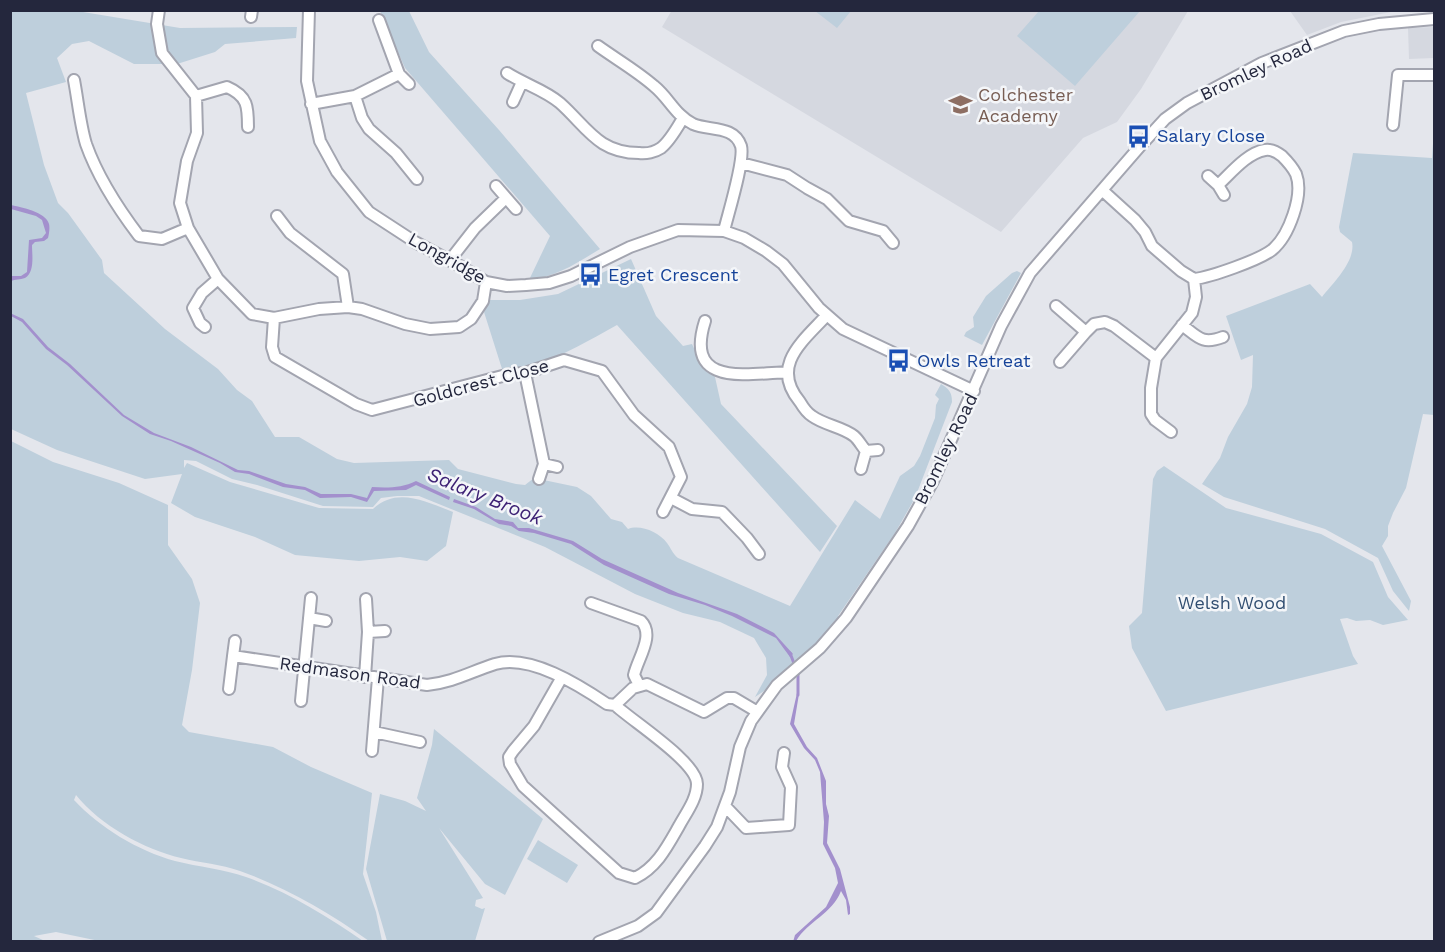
<svg xmlns="http://www.w3.org/2000/svg" width="1445" height="952" font-family="'Work Sans',sans-serif">
  <style>
    .built { fill: #d5d8e0 }
    .green { fill: #becfdc }
    .water { fill: #a390cd }
    .lines { fill: none; stroke-linecap: round; stroke-linejoin: round }
    .stream { stroke: #a390cd; stroke-width: 3 }
    .minor-casing { stroke: #a3a5b0; stroke-width: 14 }
    .minor { stroke: #fff; stroke-width: 10 }
    .labels { text-anchor: middle; stroke-width: 5; stroke-linejoin: round; paint-order: stroke }
    .street-label { font-size: 18px; fill: #24273d; stroke: #f4f6f9 }
    .education-label { font-size: 18px; fill: #785e54; stroke: #f4f6f9; text-anchor: start }
    .transit-label { font-size: 18px; fill: #164399; stroke: #f4f6f9; text-anchor: start }
    .park-label { font-size: 18px; fill: #314e71; stroke: #f4f6f9 }
    .water-label { font-size: 20px; font-style: italic; fill: #3e2275; stroke: #f4f6f9 }
  </style>
  <rect width="100%" height="100%" fill="#e4e6ec"/>
  <path class="built" d="M672,10L1188,11L1141,89L1117,122L1083,138L1001,232L662,27Z
    M1290,11H1422L1391,12L1341,22L1307,35Z
    M1434,27V58L1409,59L1408,28Z"/>
  <path class="green" d="M11,10L77,11L180,28L297,27L296,38L225,44L215,52L177,64H134L89,41L72,44L57,58L66,82L26,93L44,165L58,203L68,213L102,260L104,273L165,329L218,369L237,390L252,401L275,437H299L337,459L354,463L449,460L458,469L516,484L525,485L534,478L577,487L591,496L611,519L622,522L628,529C640,524 659,532 667,543C671,548 672,553 678,558L790,606L855,500L880,519L900,476L914,466L920,456L935,418L936,405L939,399L935,395L941,384C949,389 952,392 952,402L915,498L895,533L838,616L846,618L770,687L755,697L767,675L766,658L754,638L720,622L683,613L635,594L545,547L419,496H397L381,498L373,507L323,506L257,485L232,479L196,461L184,460V468L187,463L230,482L319,508L373,509C397,486 427,502 453,512L446,546L427,561L400,557L359,561L295,555L255,537L195,517L171,503L182,474L145,479L57,450L11,429Z
    M380,11H409L429,52L499,130L600,249C577,263 556,277 529,280L550,236L405,68Z
    M815,11H851L837,28Z
    M1039,11L1040,10L1140,11L1075,86L1017,36Z
    M1434,129V415L1423,414L1406,488L1393,513L1388,526V536L1382,546L1411,601L1409,611L1393,591L1378,558L1325,529L1224,497L1202,484L1220,458L1228,437L1247,404L1252,387L1253,355L1241,360L1226,316L1310,284L1322,297C1333,283 1356,261 1352,242L1340,232L1339,227L1353,153L1432,158Z
    M631,259L656,316L683,346L692,344L701,364L715,377L721,404L837,526L820,552L617,325C579,346 546,366 503,372L484,312L489,300H520L558,294Z
    M1017,271L1021,273L982,345L964,336L966,332L974,327L973,317L986,296L1012,273Z
    M11,441L53,462L119,483L168,505V545L192,579L200,603L192,670L182,725L189,732L273,747L311,767L372,793L363,874L376,912L382,941H369C330,913 285,887 240,871C221,864 201,863 181,858C144,849 101,826 76,795L74,800C99,827 138,851 175,861C199,867 223,869 246,877C288,892 327,916 363,941L104,942L56,932L34,936L45,941H11Z
    M1164,466L1226,508L1321,534L1373,562L1388,597L1408,620L1383,625L1370,620L1356,621L1347,618L1340,619L1353,656L1358,664L1166,711L1132,648L1129,626L1142,613L1153,479L1157,471Z
    M434,729L543,819L505,895L485,884L439,828L483,898L476,900L475,906L482,909L485,908L475,941H387L366,869L380,794L405,801L426,811L417,798L432,745Z
    M538,840L578,865L567,883L527,859Z"/>
  <path class="water" d="M11,205C21,207 46,212 49,224C50,228 49,234 48,238L44,241L35,242L32,245C32,255 35,272 25,278C20,280 15,279 11,281V276H21L27,272L29,240L42,238L46,233L42,220L36,216L11,209Z
    M10,313L23,319L48,347L70,364L124,415L154,433L191,447L238,470L249,471L286,484L305,487L321,494H351L367,498L372,487C387,488 402,488 416,481L450,497L449,500L416,485L406,490L374,491L367,502L351,497L320,498L305,490L283,487L249,474L235,472L220,463L171,441L150,434L122,416L67,365L46,349L22,322L11,316Z
    M454,499L476,507L495,519L513,522L518,528H529L573,541L602,559L678,593L737,614L774,633L793,654L790,657L776,638L732,616L705,605L669,594L604,565L571,544L534,533L519,531L511,526L499,524L474,509L453,502Z
    M797,693L799,694L794,724L807,747L817,758L826,781V804L829,816L827,843L840,869L850,907V914L848,915L846,900L841,891C832,914 808,921 796,941L793,942L795,935L826,907L838,883L835,868L823,844L824,822L820,772L815,760L804,748L790,724Z"/>
  <g class="lines">
    <path class="stream" d="M790,653L795,666
      M798,695V672"/>
    <defs>
      <path id="minor" d="M159,10L157,24L162,53L196,96L197,133L187,161L180,203L188,228L218,279L252,314L274,318L319,309L348,307L362,309L405,324L430,329L459,327L471,319L483,301L486,282
        M309,10L307,81L320,141L337,172L369,212L415,242L460,266L486,282L507,286L526,285L549,283L571,276L630,247L678,230L724,231L744,238L766,251L783,264L819,308L843,329L974,391
        M251,17L252,10
        M598,46C616,59 637,71 654,86C669,98 675,115 693,124C709,131 734,125 741,146C745,160 728,214 724,231
        M507,73C524,84 545,90 560,103C587,127 598,153 639,153C646,154 655,152 661,148C670,141 677,128 683,118
        M399,74L409,84
        M74,80C78,101 80,124 86,144C98,178 117,207 139,236L162,239L188,228
        M196,96L227,87C248,96 248,107 248,127
        M355,96L362,118L369,129L396,153L417,179
        M513,102L522,82
        M311,104L355,96L399,74L379,20
        M1393,125L1398,75H1434
        M741,163L787,175L807,188L827,199L849,221L883,231L893,243
        M1208,176L1218,185
        M496,186L516,209
        M1102,190L1135,220L1145,232L1152,246L1181,271L1194,279C1211,277 1259,260 1272,250C1289,236 1304,195 1296,174C1293,168 1287,161 1282,156C1277,152 1271,149 1265,150C1247,153 1231,173 1218,185L1224,195
        M277,216L290,233L343,274L348,307
        M450,260L475,228L506,198
        M1056,306L1086,332
        M826,316C802,342 770,366 800,402C803,407 807,413 812,416C824,425 843,427 854,436C859,440 862,447 866,451L861,469
        M274,318L272,347L275,357L356,404L372,410L510,374L525,373L564,360L602,371L634,415L669,447L681,477L663,512
        M705,321C684,387 746,374 787,372
        M1182,325C1198,337 1202,345 1223,337
        M205,327L200,323L193,308L202,293L218,279
        M1060,362L1086,332L1094,324L1105,322L1114,326L1156,358
        M525,373L544,464
        M1171,432L1155,420L1151,414V388L1156,358L1192,313L1196,297L1194,279
        M866,451L878,450
        M539,479L544,464L557,467
        M671,498L692,509L722,512L747,538L759,554
        M591,603L641,621C655,635 638,658 634,675L639,685
        M309,618L326,621
        M368,632L385,631
        M233,656L235,641
        M365,677L368,632L366,599
        M562,677L534,726L513,751L509,757L510,764L523,786L619,873L635,878C657,867 667,847 679,826C686,813 697,799 697,784C697,762 632,721 615,705
        M229,689L233,656L427,685C454,682 470,672 495,664C530,654 579,685 607,704L615,705L633,688L647,684L704,712L727,698H734L756,711
        M301,701L311,598
        M374,732L420,742
        M372,751L378,678
        M725,806L746,828L789,825L791,787L782,767L784,753
        M599,942L638,926L656,913L705,846L717,827L730,792L740,747L751,721L777,685L820,648L846,618L908,526L933,481L1001,326L1030,273L1142,144L1165,119L1187,103L1262,63L1344,31L1379,24L1434,19"/>
    </defs>
    <use href="#minor" class="minor-casing"/>
    <use href="#minor" class="minor"/>
  </g>
  <defs>
    <symbol id="school-bare" viewBox="-9 -9 18 18"><path d="M0-5L7-2L0 1L-7-2ZM-4 1L0 2.5L4 1V4Q0 6-4 4Z" fill="#8d6e63" stroke="#f4f6f9" stroke-width="2.5" paint-order="stroke"/></symbol>
    <symbol id="bus-bare" viewBox="-9 -9 18 18"><path d="M-5-6H5V4H4V6H2V4H-2V6H-4V4H-5ZM-3.5-4V0h7V-4ZM-3.5 1.2v1.5H-2V1.2ZM2 1.2v1.5H3.5V1.2Z" fill="#1a4fb4" stroke="#f4f6f9" stroke-width="2.5" paint-order="stroke"/></symbol>
  </defs>
  <g fill-rule="evenodd">
    <use href="#school-bare" x="944" y="88" width="33" height="33"/>
    <use href="#bus-bare" x="1122" y="120" width="33" height="33"/>
    <use href="#bus-bare" x="574" y="258" width="33" height="33"/>
    <use href="#bus-bare" x="882" y="344" width="33" height="33"/>
  </g>
  <g class="labels">
    <g class="street-label">
      <text transform="translate(1256 70) rotate(-25)" y="6">Bromley Road</text>
      <text transform="translate(447 258) rotate(29)" y="6">Longridge</text>
      <text transform="translate(481 383) rotate(-15)" y="6">Goldcrest Close</text>
      <text transform="translate(946 449) rotate(-64)" y="6">Bromley Road</text>
      <text transform="translate(350 673) rotate(8)" y="6">Redmason Road</text>
    </g>
    <g class="education-label">
      <text x="978" y="101">Colchester<tspan x="978" dy="21">Academy</tspan></text>
    </g>
    <g class="transit-label">
      <text x="1157" y="142">Salary Close</text>
      <text x="608" y="281">Egret Crescent</text>
      <text x="917" y="367">Owls Retreat</text>
    </g>
    <g class="park-label">
      <text x="1232" y="609">Welsh Wood</text>
    </g>
    <g class="water-label">
      <text transform="translate(485 496) rotate(22)" y="7">Salary Brook</text>
    </g>
  </g>
  <rect width="1445" height="952" fill="none" stroke="#24273d" stroke-width="24"/>
</svg>
